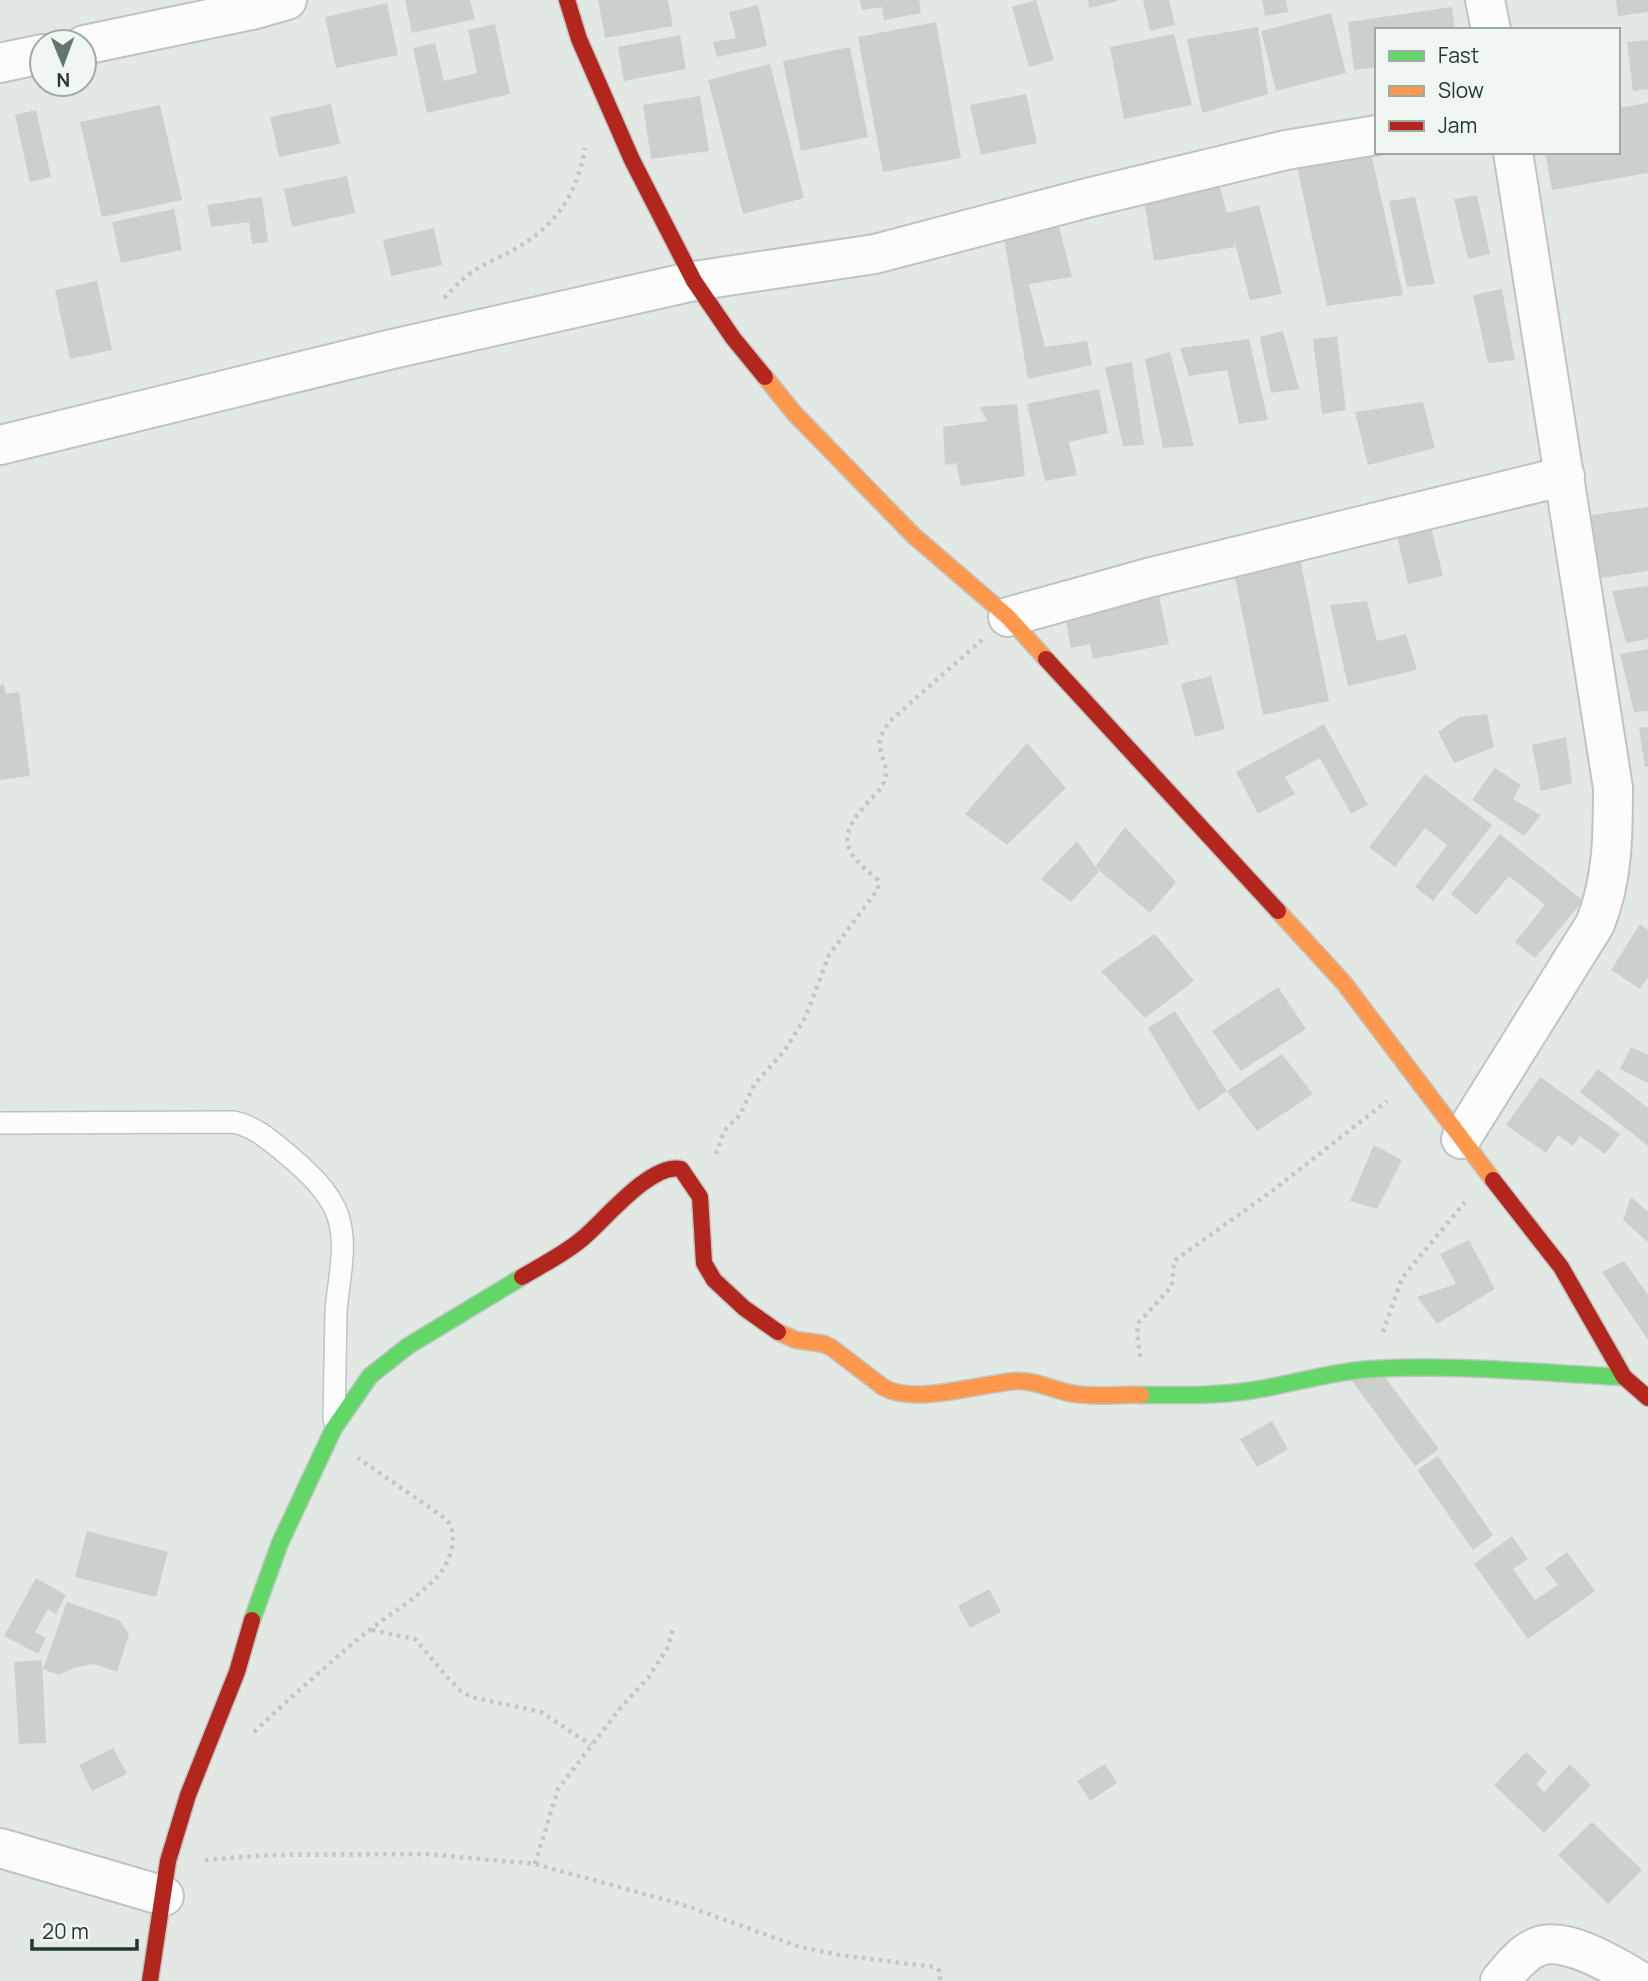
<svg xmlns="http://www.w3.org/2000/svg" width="1648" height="1981" font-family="Manrope,sans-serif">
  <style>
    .building { fill: #cbd0cd }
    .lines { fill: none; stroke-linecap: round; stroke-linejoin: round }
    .lane-casing { stroke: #bfc4c1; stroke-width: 24 }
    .street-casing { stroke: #bfc4c1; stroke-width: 42 }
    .fast-casing { stroke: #bfc5c1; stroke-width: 19 }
    .slow-casing { stroke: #bfc5c1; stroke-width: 19 }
    .jam-casing { stroke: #bfc5c1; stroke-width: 19 }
    .path { stroke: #bfc8c3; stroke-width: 4.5; stroke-dasharray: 3.5 5; stroke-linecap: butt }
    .lane { stroke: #fbfcfb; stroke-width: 21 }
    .street { stroke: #fbfcfb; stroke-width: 38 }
    .fast { stroke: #63d668; stroke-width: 16 }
    .slow { stroke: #ff974d; stroke-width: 16 }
    .jam { stroke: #b3261e; stroke-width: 16 }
  </style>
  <rect width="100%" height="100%" fill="#e2e8e4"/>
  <path class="building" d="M405,0H470L475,19L412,33Z
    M598,0H668L673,26L605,38Z
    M860,0H919L921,13L884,20L882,7L862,10Z
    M1036,0L1054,60L1029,67L1012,7Z
    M1088,0H1117L1118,1L1089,8Z
    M1143,0H1169L1175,25L1150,31Z
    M1262,0H1286L1288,12L1265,16Z
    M1616,0H1648V12L1618,16Z
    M387,3L398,55L336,68L325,17Z
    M758,5L767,46L717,57L713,42L736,38L729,12Z
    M1452,7L1455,30H1377V67L1354,70L1348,22Z
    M1331,13L1346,73L1276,91L1261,31Z
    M936,22L961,158L883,172L858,37Z
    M495,24L510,94L427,113L413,48L435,43L444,81L477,73L468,30Z
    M1258,27L1268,94L1202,113L1187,39Z
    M1174,34L1192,105L1124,119L1110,47Z
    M680,35L686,69L624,81L618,47Z
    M1648,40V89L1633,91L1627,42Z
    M850,47L868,137L801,151L783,61Z
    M770,64L804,198L743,214L708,80Z
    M1026,94L1037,143L981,155L970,105Z
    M700,96L709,151L651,159L643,105Z
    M1648,103V173L1552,190L1545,152H1618V108Z
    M331,104L340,144L279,157L270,117Z
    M160,105L182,200L102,217L80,122Z
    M36,110L51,177L30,182L15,115Z
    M1370,149L1403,295L1327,306L1296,162Z
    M347,176L355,213L292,227L284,189Z
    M1219,184L1227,213L1259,205L1282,294L1250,300L1234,240L1235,247L1154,261L1143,194Z
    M1477,195L1490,254L1468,259L1454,199Z
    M262,197L268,242L252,244L249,222L211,227L207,205Z
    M1415,197L1435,284L1407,287L1389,201Z
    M174,209L182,250L121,263L112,222Z
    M1058,223L1072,277L1029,284L1045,347L1087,341L1092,365L1028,379L1003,232Z
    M434,228L442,265L391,276L383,240Z
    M97,281L112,350L70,359L55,290Z
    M1502,289L1515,360L1488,363L1473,295Z
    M1283,331L1299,389L1271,393L1260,337Z
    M1337,336L1346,410L1322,414L1313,339Z
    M1249,339L1268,420L1239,424L1227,370L1189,376L1180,348Z
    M1170,352L1194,446L1163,448L1145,359Z
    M1132,362L1144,445L1123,446L1105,367Z
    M1099,389L1108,433L1069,442L1077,475L1045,481L1027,404Z
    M1423,402L1435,448L1368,465L1355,412Z
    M1017,404L1025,476L961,486L956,463L945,465L943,427L987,421L980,407Z
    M1648,507V571L1595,579L1585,516Z
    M1430,523L1443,576L1408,584L1396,531Z
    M1300,559L1329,701L1263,715L1234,573Z
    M1648,586V639L1626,643L1612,591Z
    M1159,596L1169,644L1093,659L1090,644L1071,648L1065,615Z
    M1367,601L1377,641L1406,634L1417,670L1348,686L1330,605Z
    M1648,649V711L1634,712L1620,654Z
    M1211,676L1225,729L1195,737L1181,684Z
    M4,684L6,694L19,692L30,776L0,780V685Z
    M1487,714L1494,747L1454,763L1438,732L1460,717Z
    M1324,724L1368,805L1351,814L1320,758L1285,777L1295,794L1258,814L1236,772Z
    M1648,727V767H1645L1639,728Z
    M1566,737L1572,783L1541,791L1532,745Z
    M1027,743L1066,788L1007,845L965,814Z
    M1495,768L1521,785L1513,799L1541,815L1524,836L1472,800Z
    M1425,774L1492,825L1433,901L1415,887L1447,845L1425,828L1395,867L1369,847Z
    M1125,827L1176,882L1150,913L1095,867Z
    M1500,834L1583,901L1535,958L1515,942L1545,905L1509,876L1476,915L1451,894Z
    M1077,841L1099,872L1071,902L1041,879Z
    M1640,924L1648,930V977L1640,989L1611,970Z
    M1155,934L1194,981L1145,1018L1101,971Z
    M1278,987L1306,1029L1241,1071L1212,1031Z
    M1175,1011L1227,1091L1198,1111L1148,1028Z
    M1631,1047L1648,1055V1083L1620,1069Z
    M1282,1054L1313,1094L1257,1131L1227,1091Z
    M1598,1069L1648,1108V1146L1580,1092Z
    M1540,1077L1620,1134L1605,1154L1580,1136L1573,1146L1558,1135L1546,1153L1506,1125Z
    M1374,1145L1402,1160L1377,1209L1350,1201Z
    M1631,1197L1648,1212V1242L1623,1220Z
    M1469,1240L1495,1289L1437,1324L1417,1297L1456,1284L1440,1254Z
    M1624,1261L1648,1295V1340L1602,1272Z
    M1372,1360L1439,1449L1415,1466L1349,1377Z
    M1272,1421L1288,1449L1257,1467L1240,1439Z
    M1438,1456L1493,1535L1473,1550L1417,1470Z
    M87,1531L168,1552L156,1597L75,1577Z
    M1512,1536L1528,1559L1513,1569L1535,1600L1558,1585L1545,1568L1567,1552L1595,1591L1528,1639L1474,1564Z
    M36,1578L66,1595L56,1614L48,1609L35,1632L46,1638L38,1654L4,1636Z
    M989,1589L1001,1612L970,1628L958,1606Z
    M67,1602L119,1620L129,1634L117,1672L94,1664L73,1668L59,1675L43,1669Z
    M42,1660L46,1743L19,1744L14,1662Z
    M113,1748L127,1774L92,1791L79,1765Z
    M1526,1752L1547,1772L1536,1784L1544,1792L1570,1764L1591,1785L1544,1833L1494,1785Z
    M1105,1764L1117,1783L1090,1801L1077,1781Z
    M1592,1822L1642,1870L1608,1904L1558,1855Z"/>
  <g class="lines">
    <defs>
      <path id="lane" d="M0,1123L234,1122C256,1127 271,1141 288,1155C307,1171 330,1192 338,1216C348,1247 338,1281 336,1312C335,1348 335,1383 334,1419"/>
      <path id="street" d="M1485,0L1491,30
        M84,45L252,10L287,0
        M0,63L42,54
        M0,445L388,350L694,281L875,254L1087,198L1286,150L1377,135
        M1008,617L1148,578L1565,476
        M1461,1139L1595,924C1613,879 1613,835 1613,788L1513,152
        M0,1848L164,1896
        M1500,1981C1510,1969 1522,1953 1537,1947C1566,1935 1616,1967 1640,1981"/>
      <path id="fast" d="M1141,1395C1176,1395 1213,1396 1248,1391C1290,1385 1331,1371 1374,1369C1456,1364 1541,1373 1624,1377
        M252,1620L280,1543L334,1428L370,1376L408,1346L522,1277"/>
      <path id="slow" d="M765,377L795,414L914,536L1008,617L1046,659
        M1278,911L1344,983L1493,1180
        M778,1332L796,1340L824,1344L832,1348L883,1387C914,1406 982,1383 1017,1381C1035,1380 1053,1390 1070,1393C1092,1398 1118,1394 1141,1395"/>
      <path id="jam" d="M567,0L579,39L632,160L694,281L733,338L765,377
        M1046,659L1278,911
        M1493,1180L1561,1267L1624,1377L1648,1398
        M522,1277C542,1265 564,1254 582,1239C604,1221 651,1162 681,1169L700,1197L704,1263L714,1280L744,1308L778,1332
        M150,1981L168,1861L188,1795L237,1672L252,1620"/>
    </defs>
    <use href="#lane" class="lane-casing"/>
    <use href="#street" class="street-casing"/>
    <use href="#fast" class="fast-casing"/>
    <use href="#slow" class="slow-casing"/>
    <use href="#jam" class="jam-casing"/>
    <path class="path" d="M444,298C453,289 462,279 472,272C485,263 501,257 515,249C556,226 577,194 585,148
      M716,1154L724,1131L740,1115L754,1085L785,1050L806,1016L829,955L878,889V880C842,851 836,837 869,801C875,795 883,787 885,779C889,765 878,754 880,741C881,734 886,727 890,721L982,640
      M1383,1332L1402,1278L1465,1202
      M1140,1357L1137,1332L1139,1322L1172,1286L1174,1261L1272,1191L1387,1101
      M372,1630L415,1639L448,1678L461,1691L471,1697L541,1712L591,1745
      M254,1732C291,1697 329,1663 368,1631C390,1614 417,1598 437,1577C450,1563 460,1535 446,1519L358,1458
      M205,1860L269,1855L426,1854L535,1864L681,1904L800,1947L839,1955L934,1967L940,1971V1981
      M535,1864L558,1789L622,1706L648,1678L668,1647L673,1628"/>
    <use href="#lane" class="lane"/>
    <use href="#street" class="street"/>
    <use href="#fast" class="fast"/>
    <use href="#slow" class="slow"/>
    <use href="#jam" class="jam"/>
  </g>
  <rect x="1375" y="28" width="245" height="126" fill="#f0f7f2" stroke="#9eaba3" stroke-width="2"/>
  <rect x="1389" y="51" width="35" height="10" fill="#63d668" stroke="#9eaba3" stroke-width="2"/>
  <text x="1438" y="63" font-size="21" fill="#22392d">Fast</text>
  <rect x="1389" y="86" width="35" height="10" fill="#ff974d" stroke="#9eaba3" stroke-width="2"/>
  <text x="1438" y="98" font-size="21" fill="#22392d">Slow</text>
  <rect x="1389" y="121" width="35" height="10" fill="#b3261e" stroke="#9eaba3" stroke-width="2"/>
  <text x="1438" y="133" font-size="21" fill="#22392d">Jam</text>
  <g transform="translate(63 63) rotate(179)"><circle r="33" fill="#f0f7f2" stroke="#9eaba3" stroke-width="2"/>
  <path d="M0-5L12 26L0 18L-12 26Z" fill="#65766d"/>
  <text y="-10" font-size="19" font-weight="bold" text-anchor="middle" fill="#22392d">N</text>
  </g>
  <path d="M32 1939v10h105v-10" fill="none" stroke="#22392d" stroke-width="3.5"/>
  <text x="42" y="1939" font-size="21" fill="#22392d" stroke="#f0f7f2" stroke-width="5" paint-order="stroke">20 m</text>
</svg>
